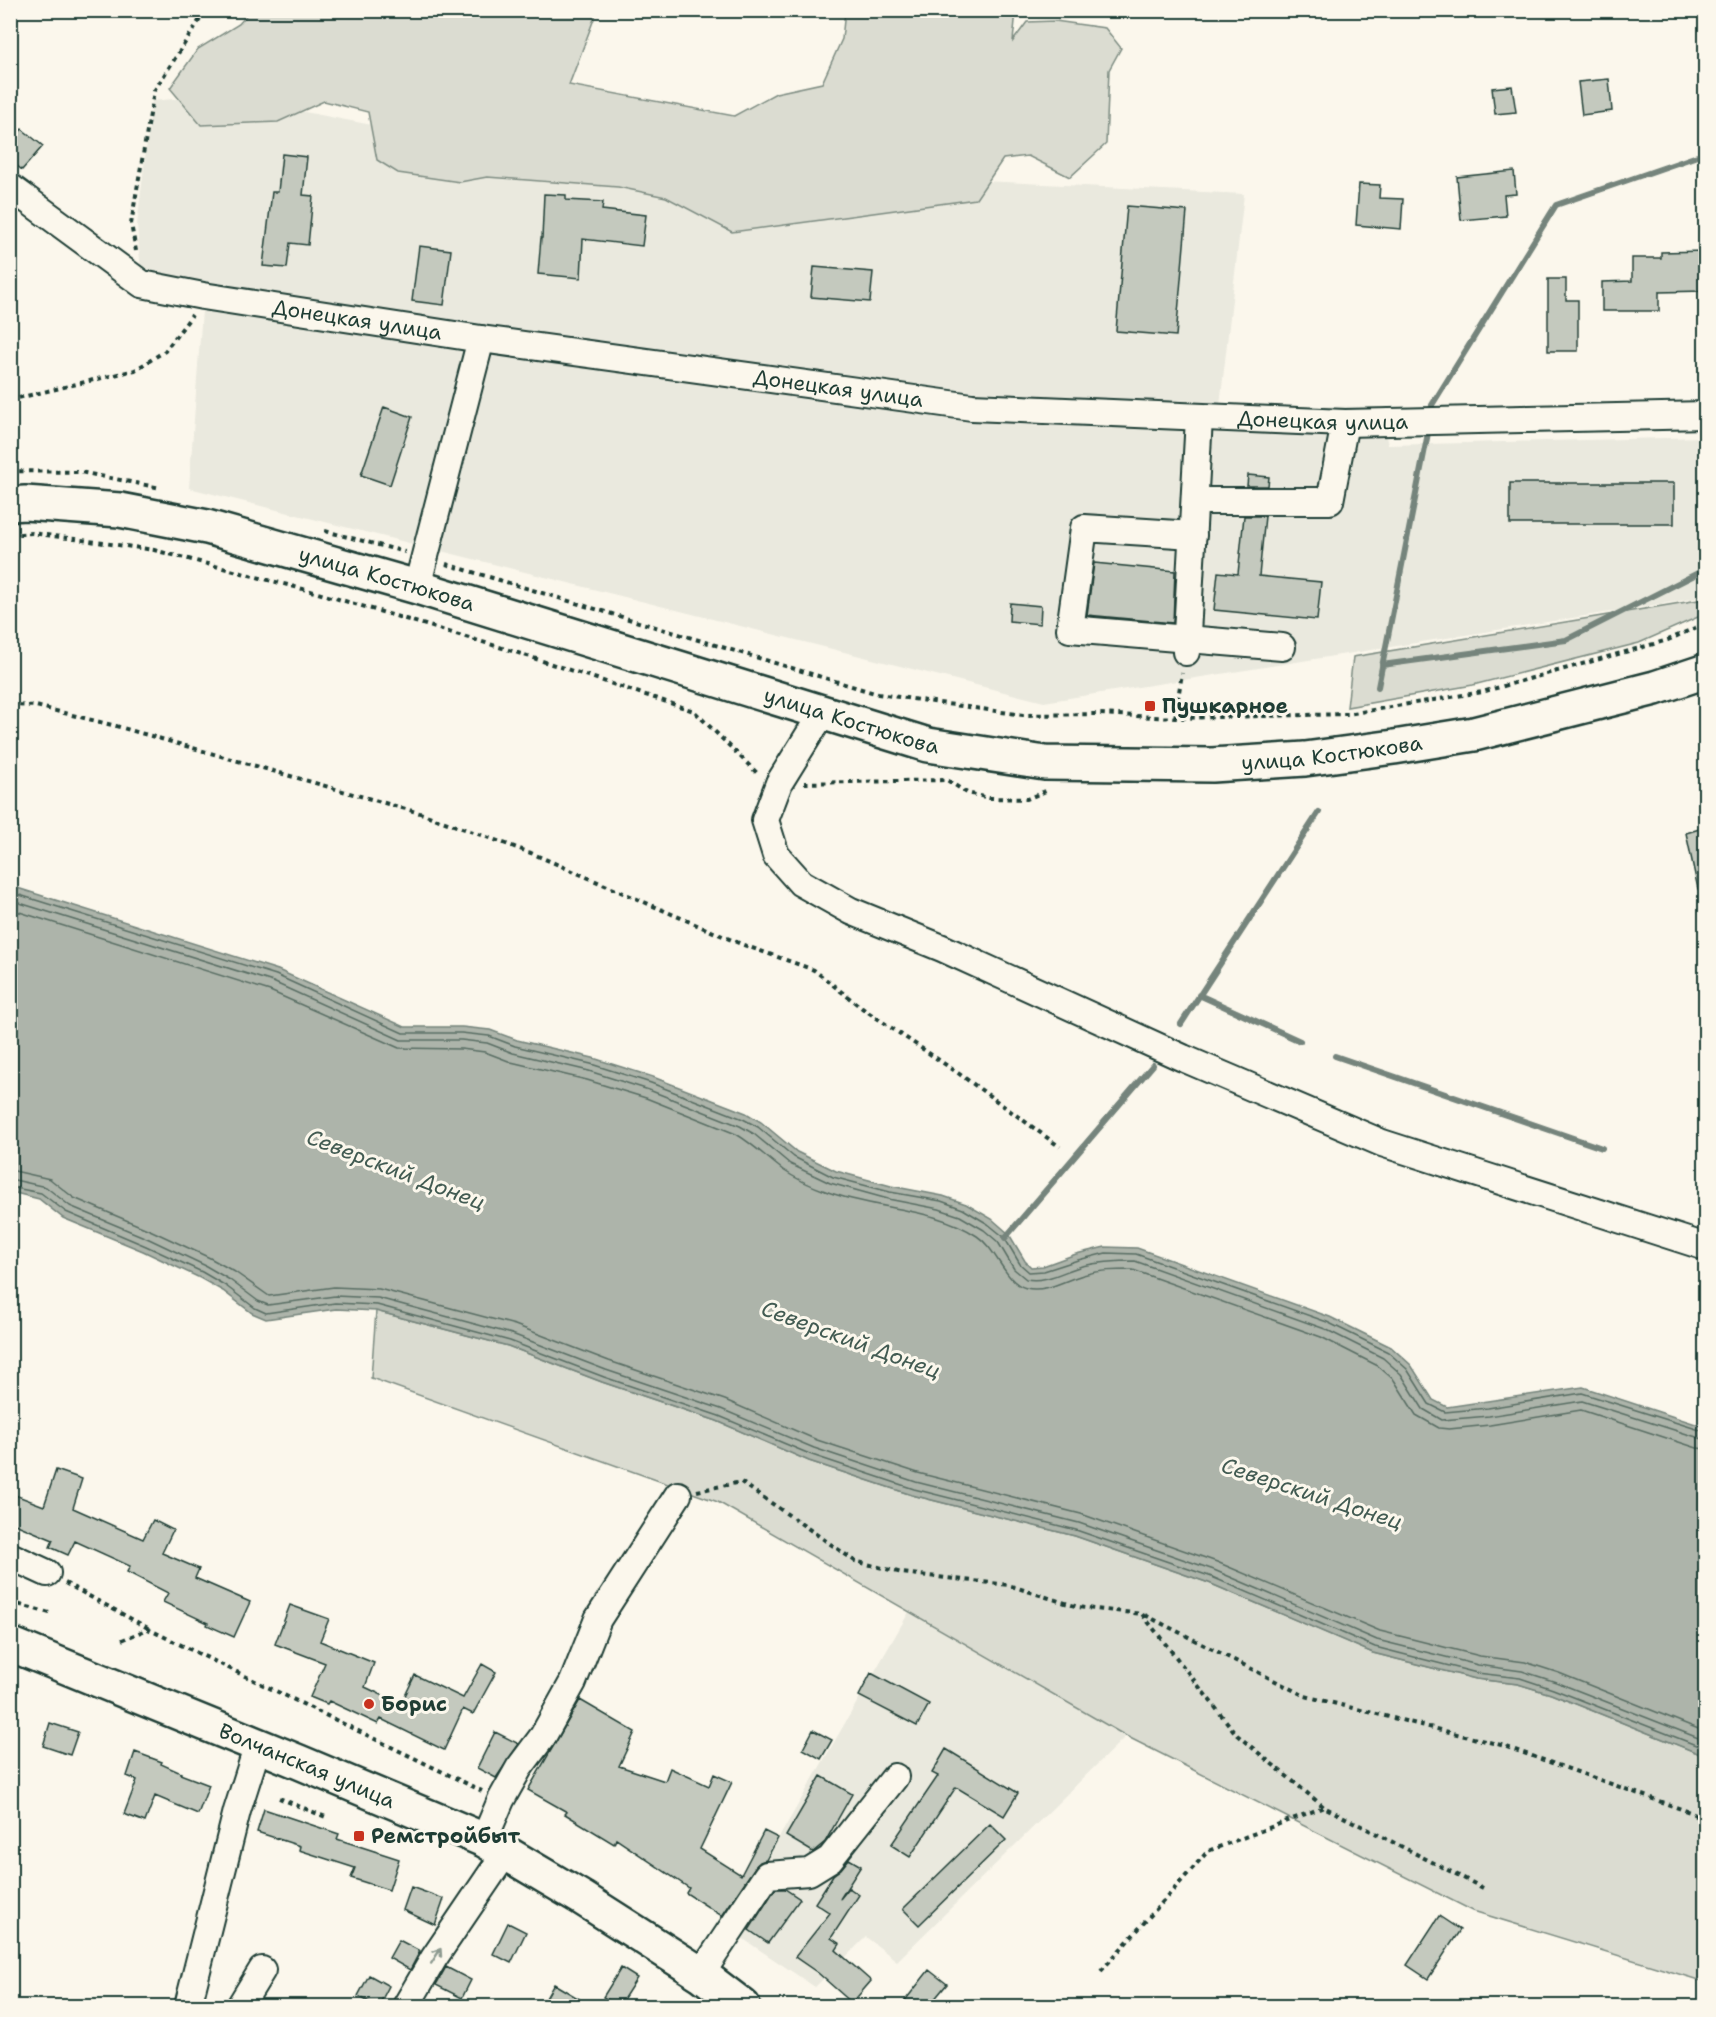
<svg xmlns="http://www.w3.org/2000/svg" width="1716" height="2017" font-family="'Shantell Sans',sans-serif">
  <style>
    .built { fill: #eae9de }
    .green { fill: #dbdcd1; stroke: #7d8c82; stroke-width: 1.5 }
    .water { fill: #adb4aa; stroke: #74847b; stroke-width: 1.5 }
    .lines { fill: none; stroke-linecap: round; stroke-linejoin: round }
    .shore { stroke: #586d63; stroke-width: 1.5 }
    .stream { stroke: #74847b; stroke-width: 6 }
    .building { fill: #c4c9be; stroke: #1f3d34; stroke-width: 1.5 }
    .minor-casing { stroke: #1f3d34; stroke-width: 30 }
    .major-casing { stroke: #1f3d34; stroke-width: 38 }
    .path { stroke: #1f3d34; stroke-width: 4; stroke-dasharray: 4.5 4.5; stroke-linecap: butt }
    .minor { stroke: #fbf7ec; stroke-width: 26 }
    .major { stroke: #fbf7ec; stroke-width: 33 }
    .oneway { stroke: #8d9a90 }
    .poi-dot { fill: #c8321e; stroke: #fbf7ec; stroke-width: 2 }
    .labels { text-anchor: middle; stroke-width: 6; stroke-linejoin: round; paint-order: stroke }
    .street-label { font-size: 21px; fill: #1f3d34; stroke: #fbf7ec }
    .poi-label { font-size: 21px; font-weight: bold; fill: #1f3d34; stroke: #fbf7ec; text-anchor: start }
    .water-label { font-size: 22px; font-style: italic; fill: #425b52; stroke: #fbf7ec }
  </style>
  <rect width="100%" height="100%" fill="#fbf7ec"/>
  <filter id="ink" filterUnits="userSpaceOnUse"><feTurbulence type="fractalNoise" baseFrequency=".0167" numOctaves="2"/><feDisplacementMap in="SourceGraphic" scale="12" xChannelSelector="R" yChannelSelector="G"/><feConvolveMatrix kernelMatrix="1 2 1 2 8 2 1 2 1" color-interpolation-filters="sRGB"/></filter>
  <g filter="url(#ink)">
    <path class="built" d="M218,95L808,210L963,180L1244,194L1220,405L1379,407L1388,445L1705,437V597L1044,702L189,488L203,297L142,284L137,225L152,101Z
      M909,1612L1126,1736L897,1961L866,1937L815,1987L727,1928Z"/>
    <path class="green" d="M250,11H597L569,85L734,116L776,93L822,83L842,39L845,11H1016L1013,41L1027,22L1055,21L1105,28L1121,48L1109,70L1106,144L1070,177L1028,156L1003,159L976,199L732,232L666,197L618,187L487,177L460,182L398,173L377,160L368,112L324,101L278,122L201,125L170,88L198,49L239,24Z
      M1705,599V614L1639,643L1473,685L1347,707L1353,657Z
      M376,1311L508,1346L602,1382L717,1421L809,1461L912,1495L1075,1536L1209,1583L1373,1653L1476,1679L1518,1684L1551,1694L1705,1756V1982L1473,1911L1126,1736L718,1502L371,1378Z"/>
    <path class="water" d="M11,886L278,970L405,1027H462L490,1030L517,1040L593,1058L653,1077L746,1113L761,1122L797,1152L836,1171L891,1186L943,1196L966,1204L992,1219L1009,1234L1025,1261L1031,1267L1043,1266L1076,1254L1105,1247L1137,1248L1330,1317L1391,1347L1411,1365L1433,1400L1447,1407L1583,1387L1705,1427V1756L1551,1694L1518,1684L1476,1679L1373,1653L1209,1583L1075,1536L912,1495L809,1461L717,1421L602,1382L508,1346L376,1311L336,1309L266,1319L252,1313L223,1291L200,1278L143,1251L63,1218L39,1199L11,1192Z"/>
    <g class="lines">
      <path class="shore" d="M10,892L276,975L403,1033H461L489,1036L515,1046L591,1064L651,1083L743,1119L758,1127L794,1157L833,1177L890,1192L941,1201L963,1209L988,1224L1004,1237L1020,1264L1029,1272L1044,1271L1078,1260L1106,1253L1136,1254L1327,1322L1388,1352L1407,1369L1429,1404L1445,1412L1488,1408L1582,1393L1706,1432
        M10,900L273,982L401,1040H461L487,1043L513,1053L589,1071L649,1090L740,1126L754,1134L790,1164L830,1183L888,1199L939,1209L960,1216L984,1230L998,1242L1014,1269L1026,1279C1046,1283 1064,1271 1082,1266C1100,1262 1116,1261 1135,1261L1325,1329L1383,1358L1401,1374L1423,1409L1442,1420L1489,1416L1582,1401L1706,1440
        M10,909L270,991L399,1048L461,1049L485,1052L511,1062L587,1080L646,1098L736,1134C753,1144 767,1158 783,1170C796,1179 814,1187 828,1192C877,1210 933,1207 977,1236C997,1249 1005,1283 1026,1288C1045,1293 1065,1280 1083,1275C1100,1270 1116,1270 1133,1270L1321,1337L1378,1366L1394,1380L1416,1415L1439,1428L1449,1429L1490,1425L1581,1410L1697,1448L1706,1449
        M10,1170L50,1179L74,1198L152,1231L210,1258L235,1272L269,1296L334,1287L379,1289L515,1325L609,1361L725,1400L817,1440L918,1473L1081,1514L1217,1562L1380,1631L1480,1656L1525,1662L1559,1673L1706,1732
        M10,1179L46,1187L70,1206L149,1239L206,1266L230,1280L258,1301L268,1305L335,1296L378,1298L512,1334L606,1370L721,1409L814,1448L916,1482L1079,1523L1214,1570L1377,1640L1478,1665L1522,1671L1556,1682L1706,1741
        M10,1187L41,1193L66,1212L146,1246L202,1272L226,1286L255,1308L266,1313L335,1303L377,1305L510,1341L604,1377L719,1416L812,1455L914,1489L1076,1530L1212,1577L1375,1647L1477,1673L1520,1678L1553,1689L1706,1749"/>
      <path class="stream" d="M1432,405L1556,205L1706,153
        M1382,665L1566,640L1706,569
        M1378,687L1428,433
        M1199,995L1300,1041
        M1181,1024L1319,812
        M1335,1056L1602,1148
        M1005,1238L1153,1065"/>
    </g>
    <path class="building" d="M1609,79L1612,111L1582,115L1578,82Z
      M1512,86L1516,112L1495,114L1492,88Z
      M22,129L43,146L22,170L10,160V142Z
      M282,154L307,157L303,195L313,196L308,245L290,243L287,268L263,266L272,192H278Z
      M1514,171L1516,194L1504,195L1506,216L1461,220L1457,177Z
      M1359,184L1380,185L1379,198L1403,199L1401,229L1356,225Z
      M544,194L566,195V200L603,202L602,210L646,215L642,246L583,239L581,278L538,274L541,238H542Z
      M1127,206L1187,211L1176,336L1116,331Z
      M419,246L451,250L444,305L412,301Z
      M1706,251L1704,291L1659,292V311H1602V282L1632,281V258H1661V252Z
      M814,267L873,272L870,302L811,297Z
      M1548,279H1566V300H1578V351H1548Z
      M384,407L412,417L390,485L361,475Z
      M1248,475L1269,477L1268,486H1247Z
      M1510,483H1674V524H1510Z
      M1244,516H1265L1259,576L1321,582L1317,620L1214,610L1218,572L1238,574Z
      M1094,563L1175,571L1173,623L1087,615Z
      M1010,603L1041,606L1040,624L1009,621Z
      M1706,827V889H1698L1686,833Z
      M56,1470L82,1479L73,1508L143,1539L153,1520L173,1530L162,1553L199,1569L195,1578L250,1602L234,1637L207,1625L208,1623L163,1602L168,1593L127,1572L130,1566L75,1541L68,1555L50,1547L53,1540L10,1522V1493L44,1506Z
      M290,1605L329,1619L320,1641L374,1663L365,1687L401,1704L415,1675L463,1698L482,1664L496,1672L473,1714L463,1709L444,1750L381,1719L378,1724L329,1701L327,1704L310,1697L325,1663L275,1644Z
      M871,1673L929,1704L917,1726L859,1696Z
      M580,1700L635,1732L619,1766L665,1781L670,1768L709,1786L714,1774L732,1782L700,1849L741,1875L764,1831L778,1838L766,1860L760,1862L755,1867L722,1916L686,1893L689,1888L616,1839L614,1844L565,1814L567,1812L528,1790Z
      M50,1723L78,1732L70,1755L43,1746Z
      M813,1730L832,1740L821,1759L803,1749Z
      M495,1732L519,1744L496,1778L477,1768Z
      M946,1749L1018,1793L1004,1816L956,1787L910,1857L891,1845L938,1776L932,1773Z
      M135,1752L162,1762L161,1764L181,1773L180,1774L209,1785L198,1814L155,1796L145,1822L124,1814L137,1780L127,1776Z
      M821,1776L852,1794L825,1842L813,1852L786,1836Z
      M264,1809L339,1834L337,1839L399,1859L389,1890L351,1878L355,1868L299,1850L300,1846L257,1832Z
      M990,1824L1006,1840L919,1925L903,1909Z
      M849,1859L861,1866L840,1899L849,1888L859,1895L831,1938L840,1944L836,1950L871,1981L852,2003L818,1973L795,1957L830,1913L815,1903L833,1875L841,1869Z
      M411,1887L444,1899L435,1925L403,1910Z
      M775,1889H785L800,1899L768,1943L749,1930Z
      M1439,1916L1460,1930L1428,1979L1407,1965Z
      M508,1923L526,1932L511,1963L493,1954Z
      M399,1940L420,1951L410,1970L389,1958Z
      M446,1967L471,1980L462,1998L436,1985Z
      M621,1968L637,1978L619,2006L603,1997Z
      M929,1970L947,1984L928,2007H900Z
      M369,1975L389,1986L378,2007L358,1996Z
      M554,1984L593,2007H541Z"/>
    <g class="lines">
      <defs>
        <g id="minor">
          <path id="s1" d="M10,187L142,284L203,296L481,339L972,407L1345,423L1706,415"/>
          <path d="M1195,501H1330L1345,423"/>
          <path d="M1193,535L1084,528L1070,629L1282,647"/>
          <path d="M417,587L481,339"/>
          <path d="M1186,652L1199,418"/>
          <path d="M823,712L779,783L765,820L776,855L801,883L851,911L942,948L1183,1058L1382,1143L1706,1247"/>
          <path d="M10,1556L47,1573"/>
          <path d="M484,1840L501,1800L519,1768L543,1736L573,1682L598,1619L678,1495"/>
          <path d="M701,1974L767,1875L809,1872L830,1859L895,1777"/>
          <path d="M188,2006L237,1811L258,1745"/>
          <path d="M240,2006L262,1970"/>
          <path d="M406,2006L434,1958L506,1852"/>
        </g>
        <g id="major">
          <path id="s2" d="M10,504L25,503L120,510L207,527L417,587L928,745L1045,763L1212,765L1305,759L1394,747L1474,734L1655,688L1706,671"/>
          <path id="s3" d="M10,1644L299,1762L484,1840L582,1898L701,1974L743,2006"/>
        </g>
      </defs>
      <use href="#minor" class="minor-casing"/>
      <use href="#major" class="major-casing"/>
      <path class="path" d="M136,251L131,224L154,91L206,10
        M10,400L135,370L165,351L192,315
        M10,471L80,472L161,488
        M325,531L405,552
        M10,535L32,533L154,550L318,593L506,649L694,711L759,775
        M446,564L878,694L1023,715L1099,714L1175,718L1348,714L1482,692L1668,640L1706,623
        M10,705L36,706L116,726L423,814L531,853L741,944L814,970L862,1008L958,1073L1060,1147
        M1175,718L1182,673
        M804,783L947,780L967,793L989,798L1027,799L1048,790
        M697,1491L741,1482L855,1561L902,1573L1008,1585L1078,1607L1142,1614L1237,1735L1324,1807
        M65,1583L148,1628
        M10,1602L53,1614
        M1145,1615L1305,1696L1501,1745L1690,1812L1706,1821
        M122,1640L148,1629L482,1791
        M279,1798L328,1818
        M1101,1971L1208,1851L1324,1807L1483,1888"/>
      <use href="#minor" class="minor"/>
      <use href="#major" class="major"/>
    </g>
    <defs><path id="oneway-shaft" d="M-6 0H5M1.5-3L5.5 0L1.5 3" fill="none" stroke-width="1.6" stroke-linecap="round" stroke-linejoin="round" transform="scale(1.5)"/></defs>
    <use class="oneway" href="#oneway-shaft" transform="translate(436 1956) rotate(-57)"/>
  </g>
  <g class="poi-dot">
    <rect x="1144" y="700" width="12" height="12" rx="3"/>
    <circle cx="369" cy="1704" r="6"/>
    <rect x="353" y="1830" width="12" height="12" rx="3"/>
  </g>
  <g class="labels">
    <g class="street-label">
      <text dy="7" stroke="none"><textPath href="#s1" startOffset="382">Донецкая улица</textPath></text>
      <text dy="7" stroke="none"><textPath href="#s1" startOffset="868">Донецкая улица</textPath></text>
      <text dy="7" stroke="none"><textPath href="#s1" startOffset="1354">Донецкая улица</textPath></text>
      <text dy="7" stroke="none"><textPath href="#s2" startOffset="386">улица Костюкова</textPath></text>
      <text dy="7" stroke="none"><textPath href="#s2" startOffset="872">улица Костюкова</textPath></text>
      <text dy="7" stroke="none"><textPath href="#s2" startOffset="1358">улица Костюкова</textPath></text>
      <text dy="7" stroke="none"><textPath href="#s3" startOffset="321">Волчанская улица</textPath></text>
    </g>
    <g class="poi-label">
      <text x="1162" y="713">Пушкарное</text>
      <text x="381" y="1711">Борис</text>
      <text x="371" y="1843">Ремстройбыт</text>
    </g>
    <g class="water-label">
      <text transform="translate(396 1169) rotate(21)" y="8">Северский Донец</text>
      <text transform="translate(851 1339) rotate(20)" y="8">Северский Донец</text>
      <text transform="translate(1312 1493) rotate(18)" y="8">Северский Донец</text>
    </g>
  </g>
  <rect width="1716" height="2017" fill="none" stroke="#fbf7ec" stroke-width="36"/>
  <rect x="18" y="18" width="1680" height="1981" fill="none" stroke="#1f3d34" stroke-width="2" filter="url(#ink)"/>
</svg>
